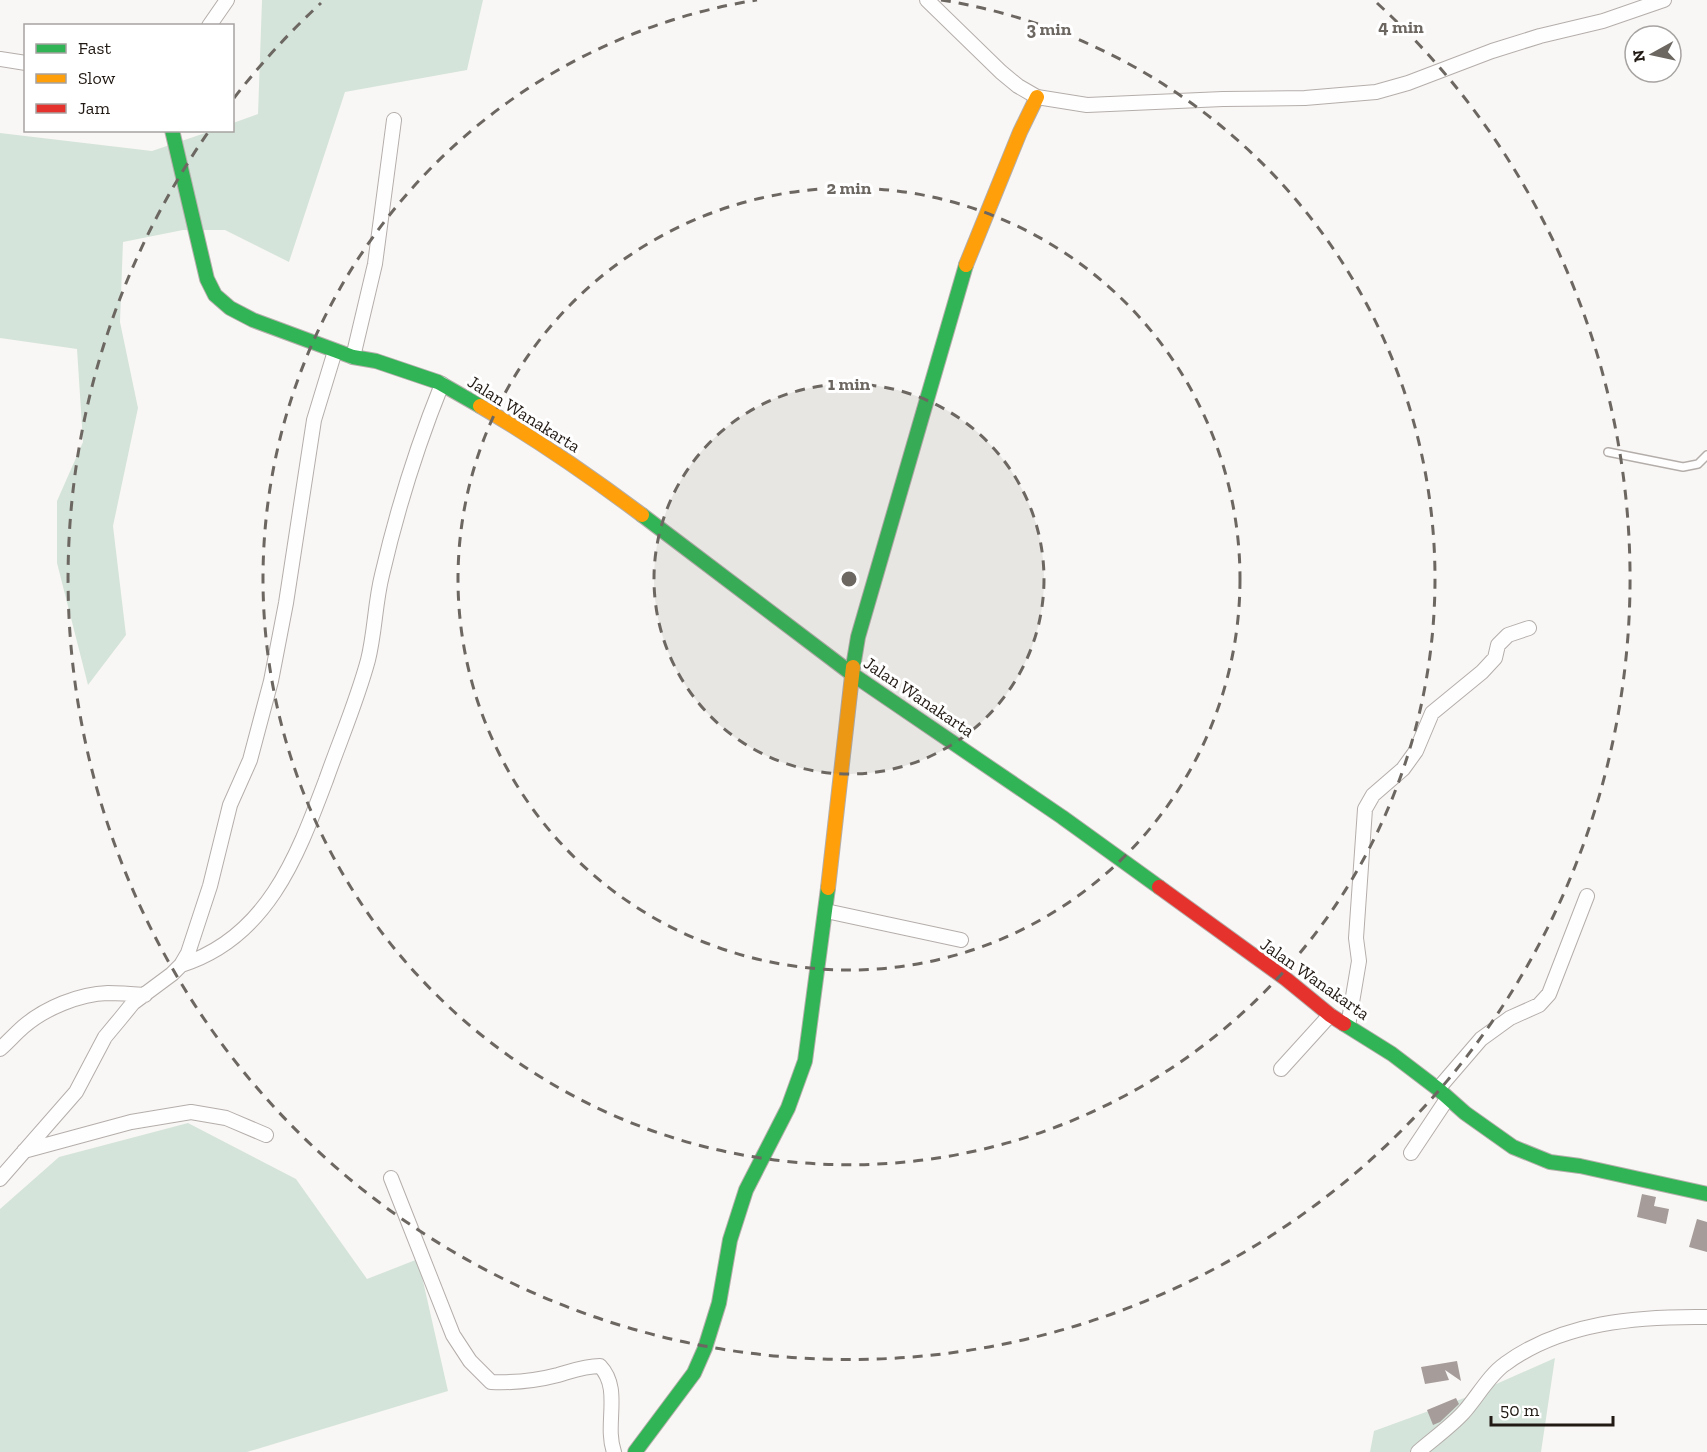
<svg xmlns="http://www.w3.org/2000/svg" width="1707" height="1452" font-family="'Zilla Slab',serif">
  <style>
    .green { fill: #d5e4da }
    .building { fill: #a69d9b }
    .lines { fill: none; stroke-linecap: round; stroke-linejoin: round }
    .lane-casing { stroke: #b4aeab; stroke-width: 10 }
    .street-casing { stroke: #b4aeab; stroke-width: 16 }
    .fast-casing { stroke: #b4aeab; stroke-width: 16 }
    .slow-casing { stroke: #b4aeab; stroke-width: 16 }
    .jam-casing { stroke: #b4aeab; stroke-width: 16 }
    .lane { stroke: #fefefe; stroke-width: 7 }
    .street { stroke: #fefefe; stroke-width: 14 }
    .fast { stroke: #30b455; stroke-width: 14 }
    .slow { stroke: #ff9f0a; stroke-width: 14 }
    .jam { stroke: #e5322d; stroke-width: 14 }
    .ring { fill: none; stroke: #6d6762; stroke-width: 3; stroke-dasharray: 10 8 }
    .labels { text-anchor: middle; stroke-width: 6; stroke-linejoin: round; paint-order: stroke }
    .street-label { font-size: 18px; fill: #211913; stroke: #fff }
    .centre { fill: #6d6762; stroke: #fff; stroke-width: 3 }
    .ring-label { font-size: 18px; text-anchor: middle; font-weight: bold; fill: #6d6762; stroke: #fff; stroke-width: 6; stroke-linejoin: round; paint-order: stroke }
  </style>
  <rect width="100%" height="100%" fill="#f9f7f5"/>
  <path class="green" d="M262,0H483L467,70L345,92L289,262L225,230H183L123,242L120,322L138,408L113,526L126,635L88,685L57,563V501L83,442L77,349L0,338V133L152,151L211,131L232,130L233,123L258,114Z
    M188,1123L296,1179L367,1279L418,1259L448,1391L247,1452H0V1209L59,1157Z
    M1555,1358L1541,1452H1370L1374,1431L1467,1397Z"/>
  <path class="building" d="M1642,1194L1656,1197L1654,1206L1669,1209L1666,1224L1637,1217Z
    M1697,1219L1707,1222V1252L1689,1247Z
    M1457,1361L1461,1381L1445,1370L1449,1380L1425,1384L1421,1367Z
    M1456,1398L1459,1404L1440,1422L1433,1425L1427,1410Z"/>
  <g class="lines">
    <defs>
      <path id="lane" d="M1608,452L1683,467L1698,464L1707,455"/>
      <path id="street" d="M927,0L1001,72L1018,86L1037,97L1087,105L1223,99L1305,98L1376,92L1408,83L1492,51L1540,36L1603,21L1664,0
        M209,26L227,0
        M0,59L26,63
        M353,357L375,264L394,120
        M826,911L961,940
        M181,965C267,938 297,857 326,780C340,740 357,701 368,660C375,632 375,603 382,575C397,510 417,446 442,384
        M1348,1026L1359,961L1356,938L1365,809L1373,795L1403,769L1416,751L1432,713L1482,672L1495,658L1498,645L1508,635L1529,628
        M0,1049C8,1042 15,1034 23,1027C45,1008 79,994 108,993C120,993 133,994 145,995
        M1281,1069L1330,1015
        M1438,1089L1481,1039L1510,1018L1539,1005L1549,994L1587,896
        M24,1151L131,1122L191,1112L226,1118L266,1135
        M1411,1153L1447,1099
        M391,1178L453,1335L470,1361L491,1382C514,1383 535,1381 558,1375C572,1371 585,1366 600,1366C622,1389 604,1424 614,1452
        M0,1179L76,1092L105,1037L120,1019L133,1003L172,974L181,965L188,953L210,886L230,805L250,760L271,681L286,603L314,420L335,351
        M1418,1452C1433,1439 1450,1427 1463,1413C1476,1399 1489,1375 1505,1364C1562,1322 1638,1316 1707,1317"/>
      <path id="fast" d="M172,130L207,279L215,295L230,308L253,320L353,357L376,361L438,382L480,406
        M642,515L852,674L1062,817L1159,887
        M853,667L858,637L966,265
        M1344,1024L1392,1054L1438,1089L1465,1113L1513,1147L1550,1162L1580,1166L1707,1194
        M635,1452L694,1373L705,1348L719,1303L730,1240L746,1190L788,1108L805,1061L828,888"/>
      <path id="slow" d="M966,265L1020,132L1037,97
        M480,406C536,439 590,476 642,515
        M828,888L853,667"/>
      <path id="jam" d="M1159,887L1286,979L1330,1015L1344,1024"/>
    </defs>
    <use href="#lane" class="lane-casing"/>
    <use href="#street" class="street-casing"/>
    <use href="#fast" class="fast-casing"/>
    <use href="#slow" class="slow-casing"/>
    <use href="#jam" class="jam-casing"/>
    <use href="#lane" class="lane"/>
    <use href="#street" class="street"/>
    <use href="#fast" class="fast"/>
    <use href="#slow" class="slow"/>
    <use href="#jam" class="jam"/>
  </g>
  <circle cx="849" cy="579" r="195" fill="#6d6762" fill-opacity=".12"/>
  <g class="ring">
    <circle cx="849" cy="579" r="195"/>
    <circle cx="849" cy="579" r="391"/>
    <path d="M941 0A586 586 0 1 1 757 0"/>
    <path d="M234 98A781 781 0 0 1 321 3M1377 3A781 781 0 1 1 209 131"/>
  </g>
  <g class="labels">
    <g class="street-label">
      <text transform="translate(524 414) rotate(32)" y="6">Jalan Wanakarta</text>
      <text transform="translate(919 697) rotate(34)" y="6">Jalan Wanakarta</text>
      <text transform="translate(1315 979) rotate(35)" y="6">Jalan Wanakarta</text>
    </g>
  </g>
  <circle cx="849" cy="579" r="9" class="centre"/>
  <g class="ring-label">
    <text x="1401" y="33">4 min</text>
    <text x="1049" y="35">3 min</text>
    <text x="849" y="194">2 min</text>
    <text x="849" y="390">1 min</text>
  </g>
  <rect x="24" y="24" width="210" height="108" fill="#ffffff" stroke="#a6a3a1" stroke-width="1.5"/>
  <rect x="36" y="44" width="30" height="9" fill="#30b455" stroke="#a6a3a1" stroke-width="1.5"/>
  <text x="78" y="54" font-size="18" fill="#211913">Fast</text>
  <rect x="36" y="74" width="30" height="9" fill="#ff9f0a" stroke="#a6a3a1" stroke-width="1.5"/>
  <text x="78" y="84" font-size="18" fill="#211913">Slow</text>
  <rect x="36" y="104" width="30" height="9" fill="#e5322d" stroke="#a6a3a1" stroke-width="1.5"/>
  <text x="78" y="114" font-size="18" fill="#211913">Jam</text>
  <g transform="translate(1653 54) rotate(262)"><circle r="28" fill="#ffffff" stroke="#a6a3a1" stroke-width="1.5"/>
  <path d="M0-4.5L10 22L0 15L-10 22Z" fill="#6d6762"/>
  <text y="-9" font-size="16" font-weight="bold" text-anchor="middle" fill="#211913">N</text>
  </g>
  <path d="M1491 1416v9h122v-9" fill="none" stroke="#211913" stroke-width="3"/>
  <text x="1500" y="1416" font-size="18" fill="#211913" stroke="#ffffff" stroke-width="4.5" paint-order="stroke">50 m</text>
</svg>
